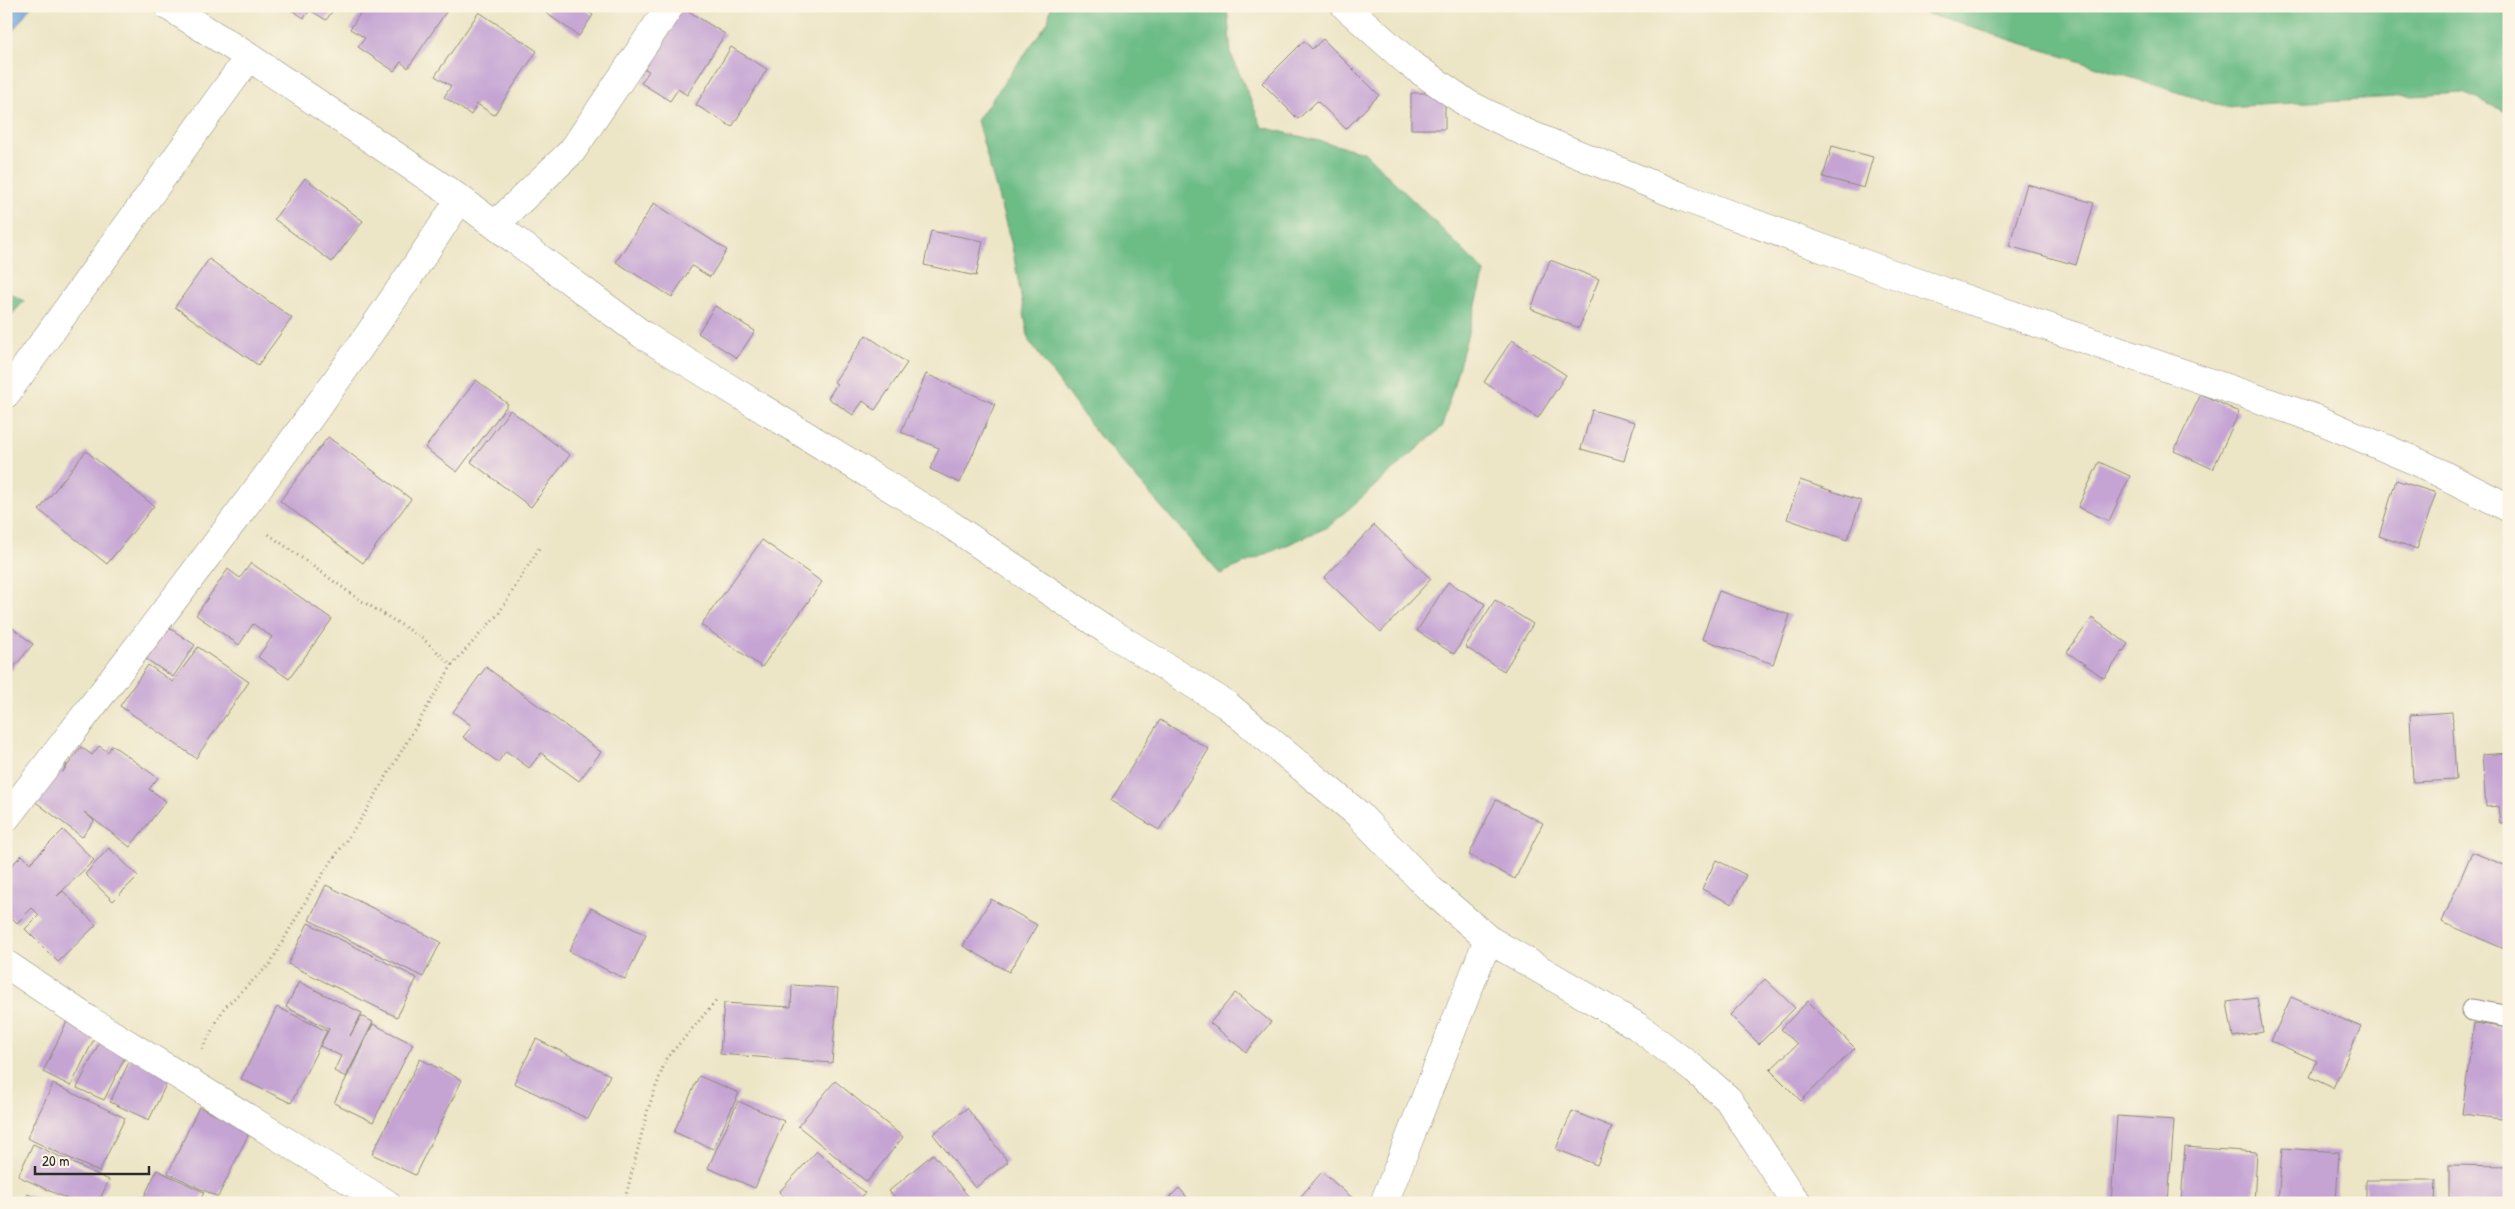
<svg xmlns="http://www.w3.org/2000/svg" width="2515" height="1209" font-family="'Patrick Hand',sans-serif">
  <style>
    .forest { fill: #6cbc86; stroke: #4c7458 }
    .water { fill: #6da5db; stroke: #4c6883 }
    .building { fill: #c5a4d4 }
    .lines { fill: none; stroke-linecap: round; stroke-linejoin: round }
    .service-casing { stroke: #8c8878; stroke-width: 23 }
    .minor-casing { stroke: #8c8878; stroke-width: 29 }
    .path { stroke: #8c8878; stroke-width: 3; stroke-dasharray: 1 4; stroke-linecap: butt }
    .service { stroke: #fff; stroke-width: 21 }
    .minor { stroke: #fff; stroke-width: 28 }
  </style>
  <rect width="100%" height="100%" fill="#fcf5e5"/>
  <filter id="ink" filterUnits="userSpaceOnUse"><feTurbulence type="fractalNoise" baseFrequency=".02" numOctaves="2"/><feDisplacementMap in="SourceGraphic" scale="10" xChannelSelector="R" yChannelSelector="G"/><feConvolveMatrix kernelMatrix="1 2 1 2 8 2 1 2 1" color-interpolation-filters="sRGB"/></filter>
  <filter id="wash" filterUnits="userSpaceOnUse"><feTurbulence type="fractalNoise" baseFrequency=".0096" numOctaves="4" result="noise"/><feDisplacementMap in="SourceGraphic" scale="20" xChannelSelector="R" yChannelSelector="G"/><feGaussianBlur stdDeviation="1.12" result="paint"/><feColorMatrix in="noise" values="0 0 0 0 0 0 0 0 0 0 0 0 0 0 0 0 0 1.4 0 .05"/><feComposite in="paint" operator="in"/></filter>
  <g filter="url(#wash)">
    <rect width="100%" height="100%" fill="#ece5c6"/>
    <path class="forest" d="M1051,6H1227L1231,54L1262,127L1364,152L1485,272L1442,427L1328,527L1220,574L1094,430L1029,341L1012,246L977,120L1048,22Z
      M1903,6H2509V113L2463,93L2225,107Z
      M6,291L24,301L6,321Z"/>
    <path class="water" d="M6,6H31L6,40Z"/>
    <g id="blocks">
      <path class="building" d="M285,6H336L326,20L310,10L304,18Z
        M365,6H450L408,68L401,62L394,71L358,47L365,38L350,29Z
        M550,6H581L593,15L579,36L546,13Z
        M680,6L725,34L687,95L678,89L670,101L641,83L649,71L643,68Z
        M479,12L537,51L494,115L477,104L471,115L444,97L451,86L435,76Z
        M1323,39L1379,95L1346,129L1317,101L1298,119L1262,83L1304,41L1312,49Z
        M731,47L767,69L732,127L696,105Z
        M1411,93H1445V129H1411Z
        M1832,146L1873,157L1864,188L1823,177Z
        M305,178L363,221L332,262L274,219Z
        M2027,184L2094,203L2076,265L2009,246Z
        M654,203L727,250L710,277L692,266L672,297L616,262Z
        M931,231L983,241L976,276L924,265Z
        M209,259L292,318L258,365L175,307Z
        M1550,260L1599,279L1579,328L1531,309Z
        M715,306L755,331L737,358L698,333Z
        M866,335L907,363L875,410L863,401L853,415L828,398L837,384L834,382Z
        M1512,340L1566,375L1538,418L1484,382Z
        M926,374L995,404L960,483L930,469L939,448L901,432Z
        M476,380L508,404L457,472L425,448Z
        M2201,394L2239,412L2213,469L2174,451Z
        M510,410L570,455L531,507L471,462Z
        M1592,410L1635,422L1624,461L1581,449Z
        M328,437L411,499L363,563L280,501Z
        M86,451L154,506L107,564L39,510Z
        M2099,462L2130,476L2109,521L2078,507Z
        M1800,480L1861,501L1847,540L1787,519Z
        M2396,480L2436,493L2417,549L2379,536Z
        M1374,525L1431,579L1381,632L1324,578Z
        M762,540L822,582L762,667L701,625Z
        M251,563L332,619L289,679L258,657L272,637L253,624L239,645L196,615L228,569L240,578Z
        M1448,582L1485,604L1454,654L1417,631Z
        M1719,591L1790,615L1773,664L1702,639Z
        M1495,600L1533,624L1504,671L1465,647Z
        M2092,618L2128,644L2104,678L2067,652Z
        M6,623L33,644L11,671L6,668Z
        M165,625L195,645L173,677L143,657Z
        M198,647L249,682L196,758L120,706L148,665L173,682Z
        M486,667L601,752L579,781L541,753L529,768L506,751L498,762L463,737L472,726L453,712Z
        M2452,712L2456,780L2413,782L2410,715Z
        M1160,720L1209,749L1159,830L1111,801Z
        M112,745L158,778L149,789L166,801L130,847L84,812L94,821L82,837L33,800L63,762L67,765L62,773L81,747L92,755L99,746L108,752Z
        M2509,753V824H2500L2498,806L2486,807L2482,755Z
        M1496,800L1543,823L1515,879L1469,855Z
        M63,830L94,860L57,896L63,891L96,925L58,962L25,929L39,915L32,908L17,923L6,912V871L22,855L30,863Z
        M109,848L138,876L113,901L85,874Z
        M2472,852L2509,867V951L2442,922Z
        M1716,860L1746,875L1732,904L1702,889Z
        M326,885L441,942L423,977L309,920Z
        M991,899L1037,925L1009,972L963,946Z
        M591,908L646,935L625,979L569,951Z
        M308,923L417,978L397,1017L288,964Z
        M1765,979L1795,1008L1759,1044L1730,1015Z
        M299,982L362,1013L350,1036L361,1016L373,1022L346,1077L334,1071L341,1056L320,1046L329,1029L286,1007Z
        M792,985L838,988L832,1063L720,1054L724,1003L791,1007Z
        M1235,993L1271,1022L1246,1052L1210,1023Z
        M2291,997L2361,1027L2333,1088L2310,1077L2317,1061L2271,1041Z
        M2257,998L2263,1032L2233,1037L2227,1002Z
        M1808,1001L1855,1048L1801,1101L1770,1070L1797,1044L1781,1029Z
        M277,1007L327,1031L291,1103L241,1079Z
        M70,1015L99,1029L71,1086L43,1072Z
        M2474,1023L2509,1028V1120L2462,1114Z
        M373,1024L413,1044L373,1122L334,1103Z
        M101,1039L128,1051L104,1100L77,1088Z
        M536,1039L610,1075L588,1119L514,1083Z
        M131,1058L170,1076L149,1120L110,1102Z
        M420,1059L462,1080L415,1175L372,1154Z
        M699,1076L739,1093L713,1149L674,1132Z
        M835,1081L903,1137L867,1182L798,1126Z
        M53,1084L125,1118L99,1172L27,1138Z
        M738,1101L784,1121L755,1188L708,1168Z
        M199,1107L250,1131L218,1197L168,1173Z
        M967,1108L1008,1162L975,1188L933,1134Z
        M1572,1111L1612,1127L1597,1165L1556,1149Z
        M2117,1116L2174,1120L2168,1203H2111Z
        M33,1144L109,1180L98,1203H76L18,1176Z
        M2185,1147L2257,1152L2254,1203H2181Z
        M2282,1148L2339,1152L2336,1203H2278Z
        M817,1151L865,1193L856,1203H791L779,1192Z
        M933,1154L974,1203H900L889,1191Z
        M2449,1165L2509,1166V1203H2449Z
        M157,1170L204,1192L199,1203H141Z
        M1322,1172L1358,1203H1295Z
        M2366,1180H2436L2435,1203H2366Z
        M1179,1188L1192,1203H1164Z
        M28,1194L47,1203H23Z"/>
    </g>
  </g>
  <g filter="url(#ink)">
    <use href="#blocks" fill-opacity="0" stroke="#8c8878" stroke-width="1"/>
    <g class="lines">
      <defs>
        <path id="service" d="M2472,1010L2509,1017"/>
        <path id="minor" d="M168,6L249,57L460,199L643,335L948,523L1105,629L1227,705L1358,814L1430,889L1488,939L1637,1026L1696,1071L1728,1099L1790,1194L1798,1203
          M1345,6L1409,63L1468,104L1526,133L1685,198L1890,273L2317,419L2422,464L2509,508
          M496,224L572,151L670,6
          M6,394L249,57
          M6,818C162,615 321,414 460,199
          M6,964L89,1020L386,1203
          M1384,1203L1488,939"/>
      </defs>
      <use href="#service" class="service-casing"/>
      <use href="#minor" class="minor-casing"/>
      <path class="path" d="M452,665L499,613L541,545
        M202,1049L224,1008L270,964L312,890L365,813L452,665L421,637L357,598L267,533
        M624,1203L648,1109L666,1059L717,1000"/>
      <use href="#service" class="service"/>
      <use href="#minor" class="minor"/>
    </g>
  </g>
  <rect width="2515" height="1209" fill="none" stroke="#fcf5e5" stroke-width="25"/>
  <path d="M35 1166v8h114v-8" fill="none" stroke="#2b2b2b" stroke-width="2.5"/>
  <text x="42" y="1166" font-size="15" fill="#2b2b2b" stroke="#fcf5e5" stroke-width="4" paint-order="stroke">20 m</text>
</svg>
